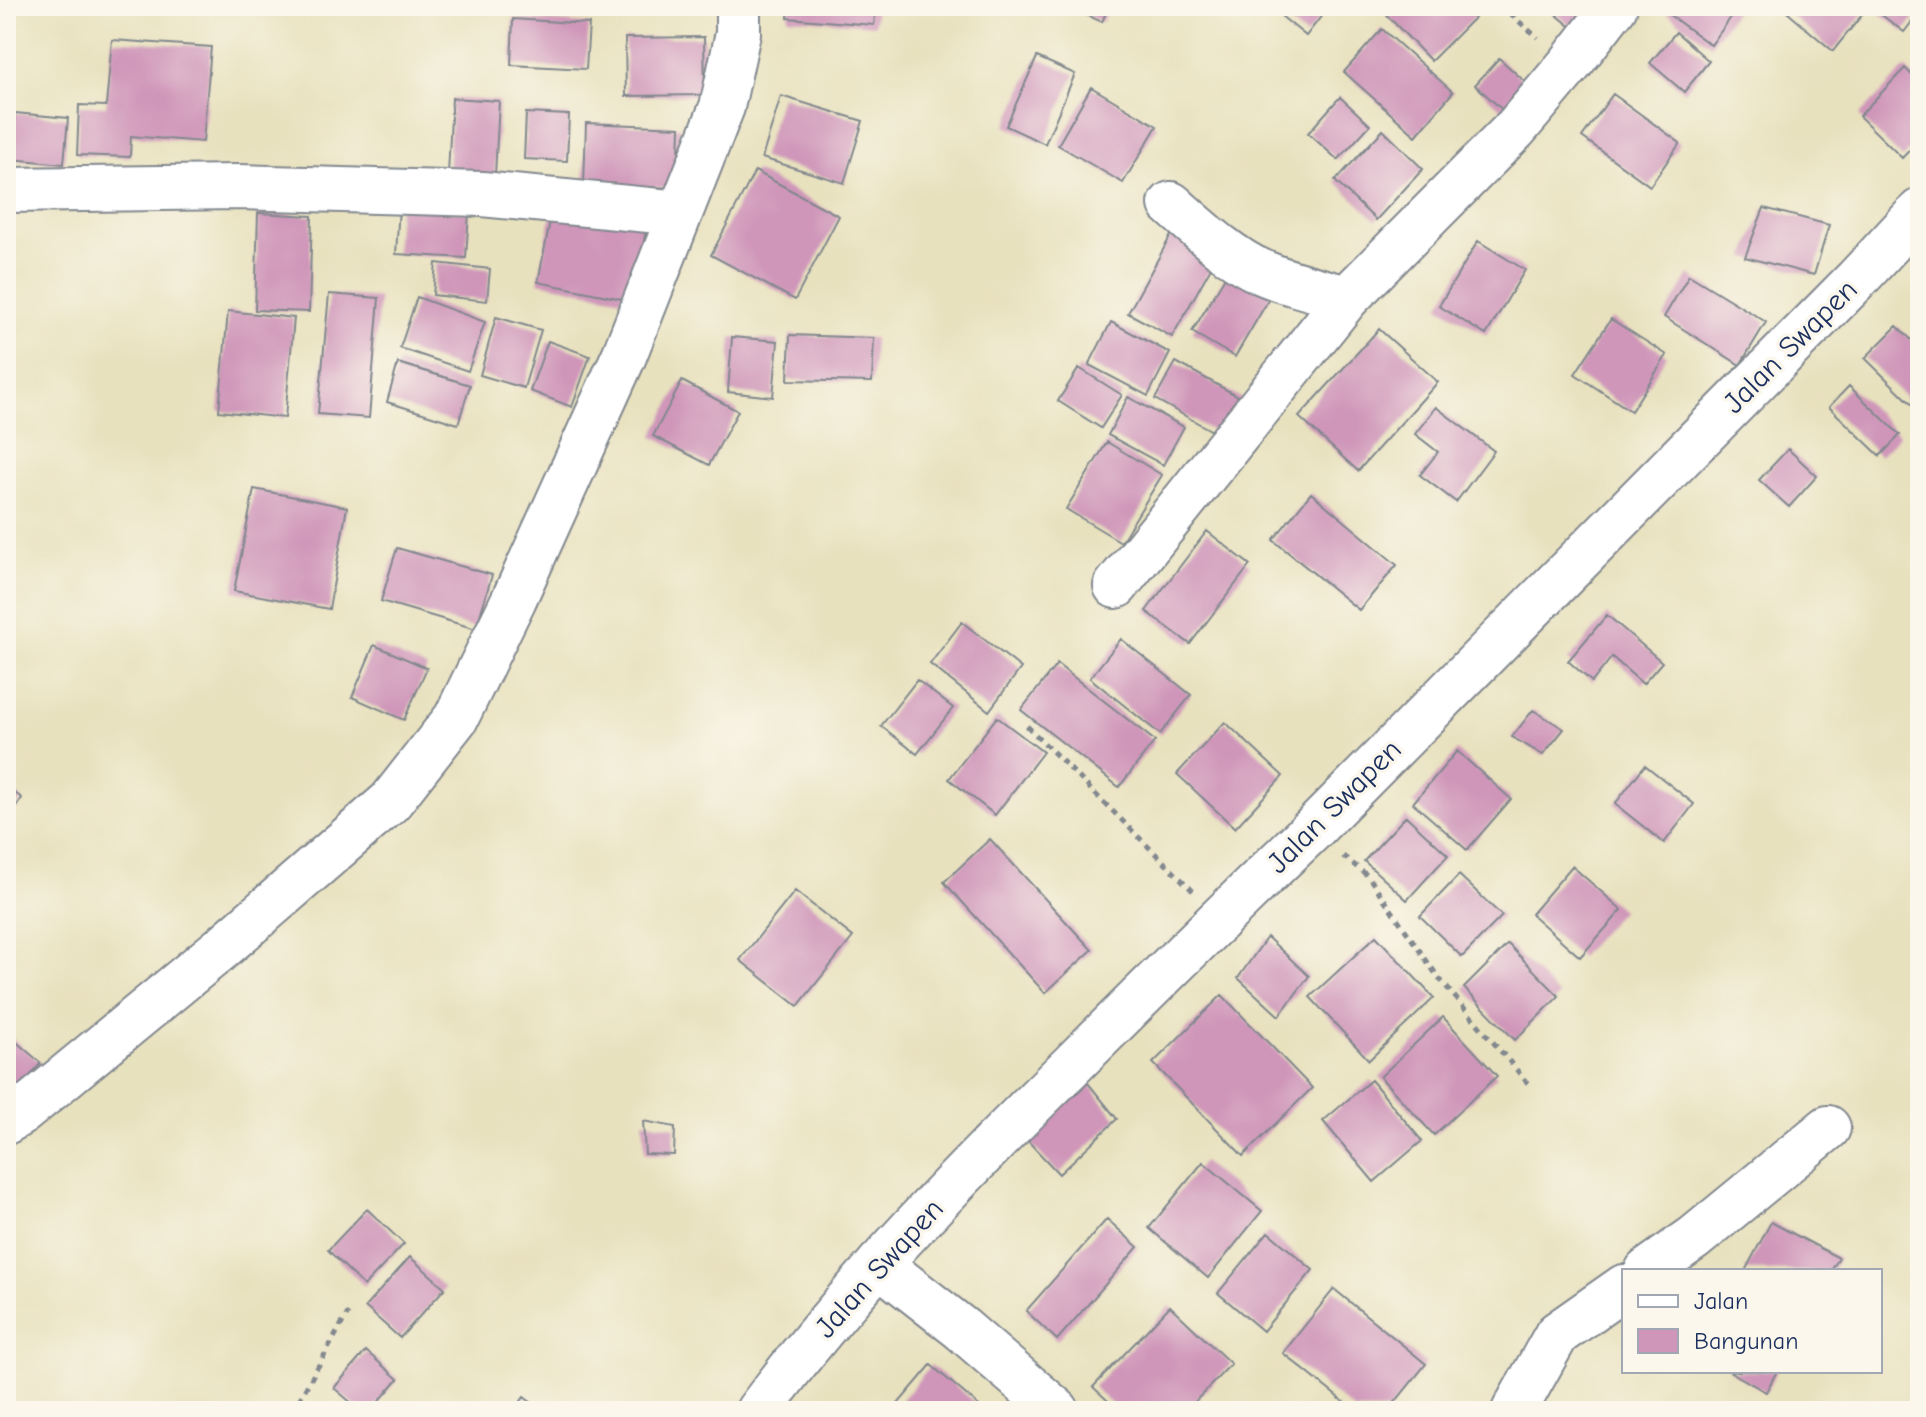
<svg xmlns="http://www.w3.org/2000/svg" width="1926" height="1417" font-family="'Comic Neue',sans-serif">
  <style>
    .building { fill: #cf96b9 }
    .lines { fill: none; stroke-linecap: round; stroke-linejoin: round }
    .street-casing { stroke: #82888e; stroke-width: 48 }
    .secondary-casing { stroke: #82888e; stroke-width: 48 }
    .path { stroke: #82888e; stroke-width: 5; stroke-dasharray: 6 6; stroke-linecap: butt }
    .street { stroke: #fff; stroke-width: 44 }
    .secondary { stroke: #fff; stroke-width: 44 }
    .labels { text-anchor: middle; stroke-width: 7; stroke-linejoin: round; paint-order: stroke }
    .street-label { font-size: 30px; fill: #1b2f5e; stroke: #fbf7ec }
  </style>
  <rect width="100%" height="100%" fill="#fbf7ec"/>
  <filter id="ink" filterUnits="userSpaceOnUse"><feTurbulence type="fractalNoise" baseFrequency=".0125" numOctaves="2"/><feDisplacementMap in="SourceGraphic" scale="16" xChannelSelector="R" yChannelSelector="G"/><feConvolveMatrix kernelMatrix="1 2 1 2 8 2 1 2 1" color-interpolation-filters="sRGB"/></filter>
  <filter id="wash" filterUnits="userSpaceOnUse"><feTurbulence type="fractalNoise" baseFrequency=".006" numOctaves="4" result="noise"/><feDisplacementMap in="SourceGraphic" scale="32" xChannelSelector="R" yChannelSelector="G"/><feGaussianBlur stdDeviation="1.8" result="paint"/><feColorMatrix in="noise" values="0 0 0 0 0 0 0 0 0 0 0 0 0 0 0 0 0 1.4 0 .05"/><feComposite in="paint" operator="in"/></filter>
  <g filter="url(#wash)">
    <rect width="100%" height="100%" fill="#e8e1be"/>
    <g id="blocks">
      <path class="building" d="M789,6H876L874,25L788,18Z
        M1075,6H1109L1102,22L1073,9Z
        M1278,6H1329L1306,36L1275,11Z
        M1378,6H1468L1477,15L1431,61Z
        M1546,6H1604L1581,35Z
        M1657,6H1739L1711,45Z
        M1795,6H1860L1866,10L1833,51L1788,13Z
        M1870,6H1920V11L1904,32Z
        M513,19L589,24L586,69L511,65Z
        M1382,29L1453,92L1416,136L1344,72Z
        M1676,32L1709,61L1684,92L1650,63Z
        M704,37L705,95L626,96L625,38Z
        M112,40L211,47L203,142L131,136L130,157L77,155L79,105L106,106Z
        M1037,57L1075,74L1045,144L1006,126Z
        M1499,58L1534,90L1507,114L1475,85Z
        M1905,68L1920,83V139L1902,158L1859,116Z
        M1091,87L1157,126L1123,183L1058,145Z
        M1613,94L1680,143L1650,186L1582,137Z
        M781,96L863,121L844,183L762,158Z
        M1340,97L1370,125L1338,160L1308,133Z
        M452,98L499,101L495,176L448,174Z
        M6,104L13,105L8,142H6Z
        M15,113L68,118L64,164L11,159Z
        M526,113L569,115L567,161L524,159Z
        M586,123L680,127L678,188L584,185Z
        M1383,130L1423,169L1376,220L1335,181Z
        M755,171L839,216L795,300L711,255Z
        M553,206L647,225L632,301L538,282Z
        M399,207L469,212L466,258L396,254Z
        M1764,208L1829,225L1814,275L1745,257Z
        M258,213L312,216L309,312L255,310Z
        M1174,230L1218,255L1172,337L1128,313Z
        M1478,241L1525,270L1486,335L1439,306Z
        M436,263L490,269L487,301L433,295Z
        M1231,267L1273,292L1235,357L1192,332Z
        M1689,275L1766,322L1740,365L1664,317Z
        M329,294L379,298L369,418L318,414Z
        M417,297L485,322L468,371L400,348Z
        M228,311L294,318L285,418L219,411Z
        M496,317L541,330L524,388L480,375Z
        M1611,319L1667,355L1631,411L1575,374Z
        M1111,322L1170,353L1148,396L1089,365Z
        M1897,326L1920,348V412L1865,358Z
        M1379,329L1438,382L1358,471L1299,417Z
        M790,335L874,338L872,382L788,380Z
        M732,337L778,341L773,397L728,392Z
        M548,341L590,356L572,407L530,391Z
        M1176,362L1243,399L1223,437L1155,399Z
        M398,363L470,385L458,424L387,402Z
        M1079,368L1122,395L1101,428L1058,401Z
        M682,381L738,411L709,465L653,436Z
        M1849,386L1900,435L1880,456L1829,407Z
        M1128,397L1184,427L1163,465L1108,435Z
        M1436,407L1494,451L1456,502L1420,475L1438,452L1415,434Z
        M1107,442L1162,475L1121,542L1066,509Z
        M1788,449L1817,476L1789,507L1759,480Z
        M254,489L347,507L329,609L234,591Z
        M1311,493L1397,565L1359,610L1273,540Z
        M1207,531L1250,565L1190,644L1146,611Z
        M397,548L492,575L476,629L381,601Z
        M1607,615L1662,662L1643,684L1612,657L1592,682L1568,661Z
        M962,622L1021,668L989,711L930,664Z
        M1121,639L1191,695L1160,734L1090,678Z
        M374,645L427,668L404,720L352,697Z
        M1057,664L1155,741L1119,787L1021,710Z
        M917,680L953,708L917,754L881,726Z
        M1533,710L1564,729L1543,755L1512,737Z
        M997,717L1043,752L995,815L949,779Z
        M1225,722L1283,776L1235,828L1177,774Z
        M1457,751L1511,799L1467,850L1413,803Z
        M1645,765L1694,804L1664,843L1615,804Z
        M6,787L22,798L6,822Z
        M1406,816L1448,855L1407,900L1364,861Z
        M990,839L1092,950L1045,993L944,882Z
        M1572,866L1622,910L1580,957L1531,914Z
        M1459,875L1502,916L1462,957L1420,916Z
        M795,891L853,937L798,1006L740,960Z
        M1376,936L1434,998L1369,1060L1310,997Z
        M1267,937L1309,976L1279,1016L1238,978Z
        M1508,944L1559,996L1515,1040L1464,988Z
        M1222,995L1312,1088L1243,1156L1153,1063Z
        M1443,1017L1497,1076L1434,1135L1380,1077Z
        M6,1033L41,1063L10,1100L6,1097Z
        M1371,1080L1422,1141L1374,1182L1323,1121Z
        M1088,1083L1117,1119L1059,1174L1026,1139Z
        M643,1121L675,1127L674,1155L645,1154Z
        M1203,1162L1262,1211L1208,1278L1149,1228Z
        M367,1209L404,1244L364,1286L328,1250Z
        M1107,1219L1138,1247L1057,1340L1026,1311Z
        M1771,1222L1839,1258L1831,1271H1745Z
        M1268,1232L1313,1270L1263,1331L1218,1293Z
        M410,1257L445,1288L400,1338L365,1307Z
        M1334,1289L1426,1364L1388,1411H1355L1283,1353Z
        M1170,1306L1231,1364L1186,1411H1119L1093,1387Z
        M366,1351L398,1379L371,1411H361L334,1388Z
        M931,1365L985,1411H892Z
        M1729,1371H1777L1766,1392Z
        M524,1397L543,1411H514Z"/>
    </g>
  </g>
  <g filter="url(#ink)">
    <use href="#blocks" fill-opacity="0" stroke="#82888e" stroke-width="2"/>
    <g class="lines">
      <defs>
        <path id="street" d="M6,190L239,187L482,194L680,213
          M1171,204C1197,227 1231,259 1262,272C1289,284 1319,290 1347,298
          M1116,586L1347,298L1515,129L1570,64L1615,6
          M6,1122L21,1113L224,946L390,802L456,718L514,599L624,356L722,107L738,33V6
          M879,1264L962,1329L1057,1411
          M1647,1271L1694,1238L1828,1128
          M1514,1411L1557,1334L1624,1287"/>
        <path id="secondary" d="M758,1411C851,1286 961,1174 1072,1065C1151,986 1230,908 1311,831L1856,280L1920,211"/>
      </defs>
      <use href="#street" class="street-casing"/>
      <use href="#secondary" class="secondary-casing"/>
      <path class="path" d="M1501,6L1538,38
        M1027,726L1194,892
        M1343,856L1368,876L1438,977L1531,1087
        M293,1411L348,1313"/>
      <use href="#street" class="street"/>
      <use href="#secondary" class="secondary"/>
    </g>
  </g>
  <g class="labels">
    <g class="street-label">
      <text transform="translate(1790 346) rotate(-45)" y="10">Jalan Swapen</text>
      <text transform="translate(1334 806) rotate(-45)" y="10">Jalan Swapen</text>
      <text transform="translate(879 1268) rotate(-48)" y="10">Jalan Swapen</text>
    </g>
  </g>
  <rect width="1926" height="1417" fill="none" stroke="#fbf7ec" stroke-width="32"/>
  <rect x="1622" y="1269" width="260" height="104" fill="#fbf7ec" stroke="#a1a7b3" stroke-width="2"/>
  <rect x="1638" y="1295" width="40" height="12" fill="#ffffff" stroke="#a1a7b3" stroke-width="2"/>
  <text x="1694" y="1309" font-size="24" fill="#1b2f5e">Jalan</text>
  <rect x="1638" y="1329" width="40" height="24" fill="#cf96b9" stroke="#a1a7b3" stroke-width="2"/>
  <text x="1694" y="1349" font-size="24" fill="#1b2f5e">Bangunan</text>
</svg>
